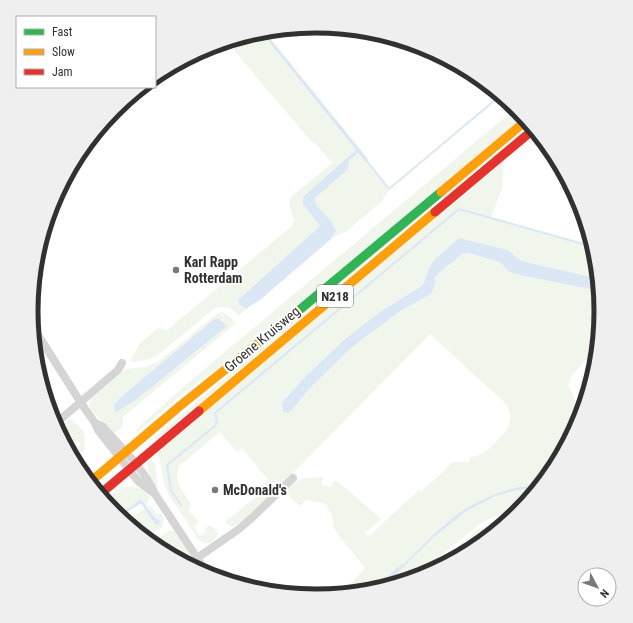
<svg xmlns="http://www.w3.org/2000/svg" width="633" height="623" font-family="'Roboto Condensed',sans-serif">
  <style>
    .green { fill: #f1f6ed; fill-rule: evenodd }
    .water { fill: #dbe7f4 }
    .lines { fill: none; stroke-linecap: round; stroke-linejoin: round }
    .stream { stroke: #dbe7f4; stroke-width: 2 }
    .street { stroke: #d5d5d5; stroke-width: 8 }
    .fast { stroke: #30b455; stroke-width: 9 }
    .slow { stroke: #ff9f0a; stroke-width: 9 }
    .jam { stroke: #e5322d; stroke-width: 9 }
    .poi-dot { fill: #797979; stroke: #fff; stroke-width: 1.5 }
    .labels { text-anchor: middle; stroke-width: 4; stroke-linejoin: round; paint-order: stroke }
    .shield { fill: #fff; stroke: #6f6f6f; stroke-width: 1 }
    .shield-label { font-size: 13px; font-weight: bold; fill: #313131 }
    .poi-label { font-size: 14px; font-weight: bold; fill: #313131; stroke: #fff; text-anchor: start }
    .street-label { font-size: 14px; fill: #313131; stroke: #fff }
    .rim { fill: none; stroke: #313131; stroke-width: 5 }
  </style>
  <rect width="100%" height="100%" fill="#fff"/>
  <path class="green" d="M261,32L356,150L302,203L319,225L318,229L240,305L246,309L239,316C232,307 226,305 215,308L159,354C150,359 140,363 130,361L140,343L158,328L167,330L292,226L294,222C293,214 287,204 291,197L332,163L317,145L309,139L227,42Z
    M516,108L524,117L277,324L180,396L138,432L136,429L188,383Z
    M530,123L157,440L155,437Z
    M358,153L365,161H367L390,188L383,200L347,231L332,238L334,235L330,221L316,205L315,198L348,169L349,161Z
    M504,160L502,189L491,217L594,247L597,256L599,279L522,261L517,258L508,250L459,238L429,268L423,285L380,312L301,381L282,403L291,411L308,390L352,347L402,310L431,294L435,285V278L439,273L462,254L468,253L500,262L509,272L515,274L600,291C603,325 599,359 589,391L590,362L585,360L571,377L568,385C572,394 579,406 579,417C579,432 556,451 546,461L549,476L523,508L492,518L480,524L435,560L416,578L381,589L434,537L464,512L495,496L518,490L539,488L537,474L535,486L495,494L470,506L456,515L432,536L405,563L395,569L374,591L340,595L365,568L334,529L332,515L326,504L307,500L299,506L288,494L287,491C295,478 310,476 323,478L322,485L331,487L335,480L349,491L381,519L365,533L368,537L419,490L421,492L430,483H431L453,462H470V457C482,456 488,450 496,442C509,429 517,418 504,402L430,334L275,491L248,517L233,527L226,524L225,522L256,497L253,492L268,480L242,448L237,452L220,432L179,466C173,484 183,490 191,504L189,511L199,522L194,527L200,536L207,532L205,529L209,525L213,527L218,533C216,540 212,542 205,544L199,540L168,494L163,479L159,457L155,452Z
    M222,312C228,315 232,318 236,323L235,324L123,417V426L114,433L91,410L89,404L92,398L126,369L145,367L159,361L218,313ZM221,319L226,326L136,400L116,412L115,411L114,404L121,397Z
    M72,419L84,432L85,445L84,450L77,457V450L81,443L69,440L65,444L57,429L68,420Z
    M150,458L155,464L158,489C152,480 143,469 150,458Z
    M130,486L140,488L150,496L146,505L141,499L128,509L114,513L104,500L117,490Z
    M149,505L152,507L157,514H162L164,519L162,525L163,527L155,532L148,533L146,531L140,535L122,520L136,514L145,508L155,524L160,520L154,517L147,506Z
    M518,514L475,549L426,575L476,531L508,516Z
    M171,530L176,532L189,553L188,557L182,562L158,549L153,541Z"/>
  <path class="water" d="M264,31L367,158V161H365L358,153L349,161L348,169L345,172L315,198L316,205L331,221L336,231L332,238L261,299L246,309L240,305L238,300L319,227V225L302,203L304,196L356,150L261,32Z
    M459,238L508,250L517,258L522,261L599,279L600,291L515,274L509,272L500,262L468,253L462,254L439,273L435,278V285L431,294L402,310L352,347L308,390L291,411L287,413L283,411L282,403L301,381L345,339L380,312L423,285L429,268L434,260Z
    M219,318L227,326L136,400L116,412L115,411L114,404L121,397L212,321Z
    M537,474H540L541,477L539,488L518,490L495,496L465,512L434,537L381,589L374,591L395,569L405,563L432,536L456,515L470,506L495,494L519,487L535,486Z
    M141,499L154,517L159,520L160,522L158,525L155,524L141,503L129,511L117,515L115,513L128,509Z"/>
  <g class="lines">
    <path class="stream" d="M367,161L389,189L501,95
      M181,505L171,491L167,465L215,426L217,422L215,413L459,209L594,247"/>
    <path class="street" d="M33,327L81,403L95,423L98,430L138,481L155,494
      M95,423L102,426C121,447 144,469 155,494L209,576
      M55,424L118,370L122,363
      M197,558L239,529L254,516L293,478"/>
    <path class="fast" d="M297,312L441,192"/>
    <path class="slow" d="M441,192L527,120
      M199,411L435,212
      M89,483L181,405L297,312"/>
    <path class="jam" d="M435,212L534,129
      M99,495L199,411"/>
  </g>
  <g class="poi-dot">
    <circle cx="176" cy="270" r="4"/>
    <circle cx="215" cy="490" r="4"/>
  </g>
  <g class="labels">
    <rect class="shield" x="317" y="285" width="36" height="22" rx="3"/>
    <g class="shield-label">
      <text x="335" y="301">N218</text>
    </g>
    <g class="poi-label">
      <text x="184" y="267">Karl Rapp<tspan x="184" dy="16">Rotterdam</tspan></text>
      <text x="223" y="495">McDonald's</text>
    </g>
    <g class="street-label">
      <text transform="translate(262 339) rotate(-40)" y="5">Groene Kruisweg</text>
    </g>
  </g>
  <path d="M0 0H633V623H0ZM38 311a278 278 0 1 1 556 0a278 278 0 1 1-556 0Z" fill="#efefef" fill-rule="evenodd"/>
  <path class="rim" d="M38 311a278 278 0 1 1 556 0a278 278 0 1 1-556 0Z"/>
  <rect x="16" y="16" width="140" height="72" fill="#ffffff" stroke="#adadad"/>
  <rect x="24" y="29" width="20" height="6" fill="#30b455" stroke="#adadad"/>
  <text x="52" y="36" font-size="12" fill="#313131">Fast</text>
  <rect x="24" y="49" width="20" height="6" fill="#ff9f0a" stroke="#adadad"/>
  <text x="52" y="56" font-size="12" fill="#313131">Slow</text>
  <rect x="24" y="69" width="20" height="6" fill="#e5322d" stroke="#adadad"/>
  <text x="52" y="76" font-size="12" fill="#313131">Jam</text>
  <g transform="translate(597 587) rotate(131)"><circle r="19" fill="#ffffff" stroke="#adadad"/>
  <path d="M0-3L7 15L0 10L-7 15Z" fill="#797979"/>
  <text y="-6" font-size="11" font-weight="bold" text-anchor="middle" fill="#313131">N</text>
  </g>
</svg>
